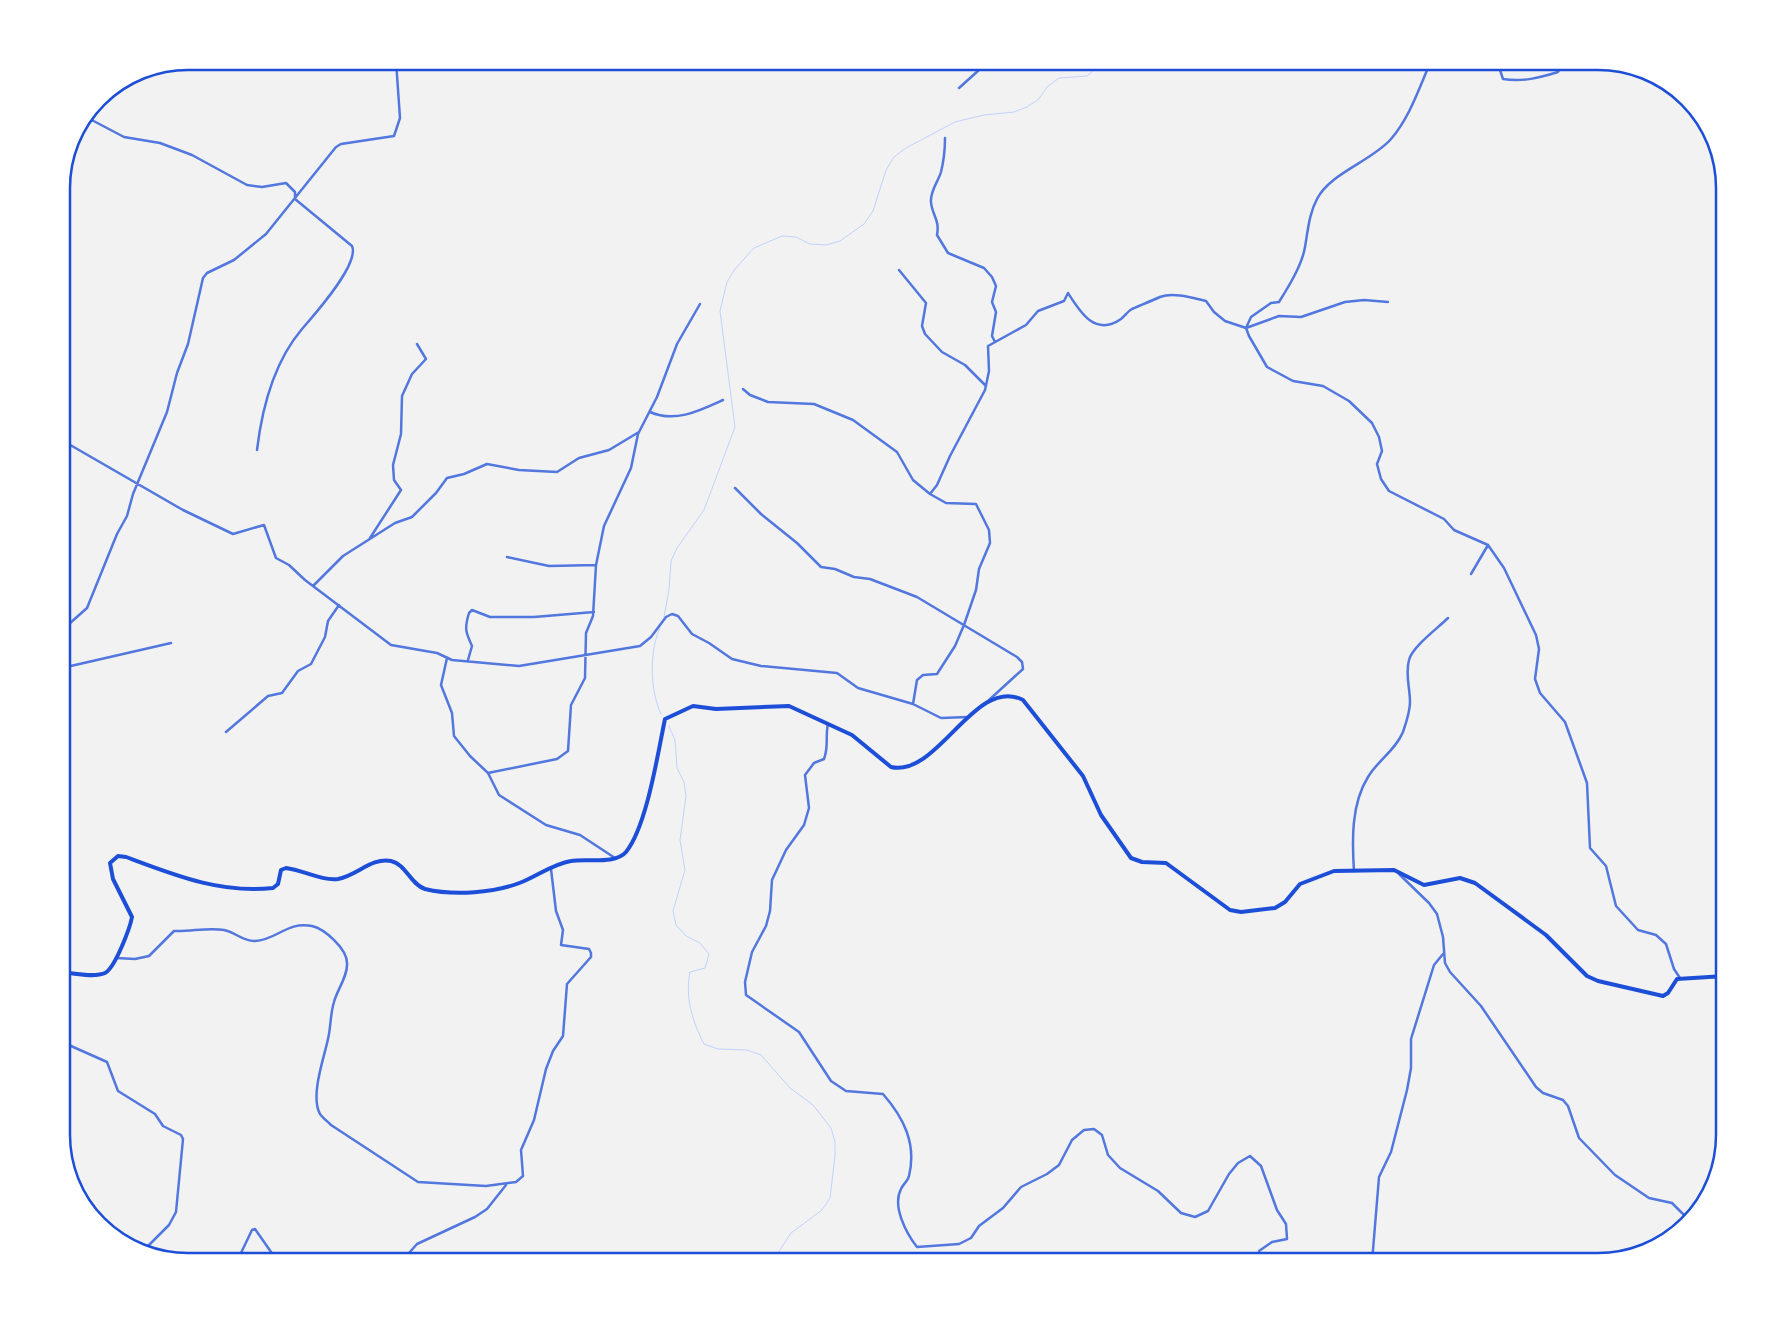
<svg xmlns="http://www.w3.org/2000/svg" width="1786" height="1323" font-family="'Zilla Slab',serif">
  <style>
    .lines { fill: none; stroke-linecap: round; stroke-linejoin: round }
    .stream { stroke: #bfd3fe; stroke-width: 1 }
    .minor { stroke: #5277de; stroke-width: 2.5 }
    .primary { stroke: #1d4ed8; stroke-width: 4 }
    .rim { fill: none; stroke: #1d4ed8; stroke-width: 2.5 }
  </style>
  <rect width="100%" height="100%" fill="#f2f2f2"/>
  <g class="lines">
    <path class="stream" d="M664,617L669,590L671,561L677,548L704,510L735,427L720,311L727,282L735,269L754,248L782,236L796,237L810,244L826,245L840,241L864,224L873,211L886,170L894,157L906,148L955,122L984,115L1014,112L1027,107L1039,99L1047,87L1059,78L1087,76L1104,61
      M660,628C649,651 650,691 661,714
      M669,726L675,740L677,768L684,782L686,796L680,840L685,870L673,911L676,925L686,936L700,943L709,954L705,968L690,972C685,998 692,1020 704,1044L718,1049L747,1050L761,1055L790,1088L813,1105L831,1128L835,1142V1156L830,1198L822,1210L791,1233L772,1262"/>
    <path class="minor" d="M1431,61C1419,88 1410,117 1391,139C1372,161 1330,173 1317,199C1309,214 1308,230 1305,247C1302,265 1289,286 1279,302L1271,303L1251,317L1246,328L1249,336L1267,367L1293,381L1323,386L1349,401L1372,423L1379,437L1382,451L1377,464L1381,479L1389,491L1444,519L1454,530L1488,545L1504,568L1536,635L1539,649L1535,679L1540,693L1565,722L1587,783L1590,848L1606,866L1616,906L1638,930L1656,935L1666,944L1674,969L1680,978
      M1497,61L1503,79C1523,82 1539,78 1558,72L1564,61
      M959,88L989,61
      M86,117L124,137L160,143L192,155L247,185L262,187L286,183L295,192V199L352,246C360,264 314,315 302,329C274,362 262,408 257,450
      M945,138C945,150 944,160 941,172C938,182 930,191 931,202C932,215 940,220 937,235L948,253L984,268L992,277L996,286L992,302L996,312L992,336L995,342
      M899,270L926,303L922,326L925,334L942,352L965,365L986,386
      M1068,293C1080,312 1095,337 1121,319C1125,316 1128,311 1132,309C1141,305 1151,301 1160,297C1173,292 1193,298 1206,301L1214,312L1225,321L1246,328L1279,316L1301,317L1345,302L1364,300L1388,302
      M743,389L750,395L768,402L814,404L853,420L897,452L913,480L930,494L946,503L976,504L989,530L990,543L979,569L976,590L964,625L955,646L937,674L923,675L917,680L913,704
      M650,412C675,423 699,411 723,400
      M62,443L72,446L183,510L233,534L264,525L276,558L289,565L305,580L391,645L437,653L452,660L519,666L640,646L651,637L666,617L672,614L678,616L692,634L709,643L732,659L761,666L837,673L858,688L913,704L941,718L968,717
      M735,488L761,514L797,543L821,567L835,569L854,577L870,579L917,597L1017,657L1022,662L1023,669L989,700
      M930,494L937,485L950,456L985,390L989,371L988,346L1026,325L1038,311L1064,301L1068,293
      M370,538L401,490L394,480L393,465L401,434L402,396L412,374L426,359L417,344
      M507,557L549,566L596,565
      M1471,574L1488,545
      M313,586L343,556L395,523L412,517L436,493L447,478L464,474L487,464L519,470L557,472L579,458L609,450L639,432
      M62,626L69,624L87,608L117,534L127,516L133,494L167,412L177,373L188,344L203,278L207,273L234,260L266,234L336,147L341,144L394,136L400,118L396,61
      M447,658L441,685L452,713L454,736L470,756L488,773L499,795L546,825L580,835L615,858
      M468,660L472,646C466,633 464,629 469,613L472,610L490,617H534L594,612
      M62,668L171,643
      M828,724C825,737 829,746 824,759L814,763L805,775L809,808L804,825L786,850L772,880L770,911L766,926L752,952L745,982L746,995L799,1032L831,1081L846,1091L883,1094C903,1117 917,1143 909,1176C908,1181 903,1184 901,1189C892,1206 906,1233 917,1247L959,1244L971,1238L979,1226L1003,1208L1021,1187L1047,1174L1059,1165L1072,1140L1084,1130L1094,1129L1102,1135L1108,1155L1120,1168L1158,1191L1181,1213L1195,1217L1208,1211L1229,1174L1238,1163L1250,1156L1261,1166L1277,1210L1286,1224L1287,1239L1272,1242L1259,1251L1260,1262
      M226,732L268,696L282,693L298,671L311,664L325,637L328,621L339,605
      M488,773L557,759L568,751L571,705L585,678L586,633L593,616L596,565L604,526L631,468L638,434L657,397L677,344L700,304
      M1354,871C1352,841 1351,804 1368,777C1378,760 1395,751 1403,732C1406,723 1410,712 1410,702C1410,688 1405,674 1409,660C1412,647 1438,628 1448,618
      M1399,874L1429,903L1437,914L1443,937L1445,963L1450,972L1481,1006L1536,1087L1543,1093L1563,1100L1568,1106L1579,1138L1615,1175L1649,1198L1672,1203L1689,1220
      M116,958L135,959L149,956L174,931C190,932 208,927 224,930C235,932 244,942 255,941C277,940 287,921 312,926C325,929 347,949 347,963C348,976 337,990 334,1002C330,1015 331,1027 328,1039C324,1058 310,1096 320,1114C323,1118 327,1121 331,1125L418,1182L486,1186L516,1182L523,1176L521,1150L534,1120L546,1069L553,1051L563,1036L567,984L591,957V953L589,949L561,945L563,930L556,911L551,869
      M62,1042L107,1062L118,1091L155,1114L163,1126L181,1135L183,1139L176,1212L169,1225L148,1246L145,1254
      M234,1262L240,1255L252,1230L255,1229L278,1262
      M401,1262L417,1244L475,1217L487,1209L506,1185
      M1372,1262L1379,1177L1391,1152L1407,1090L1411,1068V1039L1434,965L1443,954"/>
    <path class="primary" d="M62,972C73,973 94,978 105,973C115,968 130,928 132,917L113,879L110,863L118,856L126,857C174,875 221,894 273,888L278,884L281,870L286,868C303,870 321,881 338,879C356,876 372,857 391,861C406,864 410,884 425,889C454,896 495,893 522,882C539,875 553,864 571,861C586,858 615,865 626,852C647,826 658,752 665,719L693,706L716,709L789,706L852,735L891,767C938,778 975,675 1023,700L1083,776L1101,815L1131,858L1142,862L1166,863L1230,910L1241,912L1275,908L1285,902L1300,884L1334,871L1394,870L1424,885L1460,878L1475,883L1546,935L1587,976L1598,981L1663,996L1668,993L1677,979L1725,976"/>
  </g>
  <path d="M0 0H1786V1323H0ZM188 70H1598A118 118 0 0 1 1716 188V1135A118 118 0 0 1 1598 1253H188A118 118 0 0 1 70 1135V188A118 118 0 0 1 188 70Z" fill="#fff" fill-rule="evenodd"/>
  <path class="rim" d="M188 70H1598A118 118 0 0 1 1716 188V1135A118 118 0 0 1 1598 1253H188A118 118 0 0 1 70 1135V188A118 118 0 0 1 188 70Z"/>
</svg>
